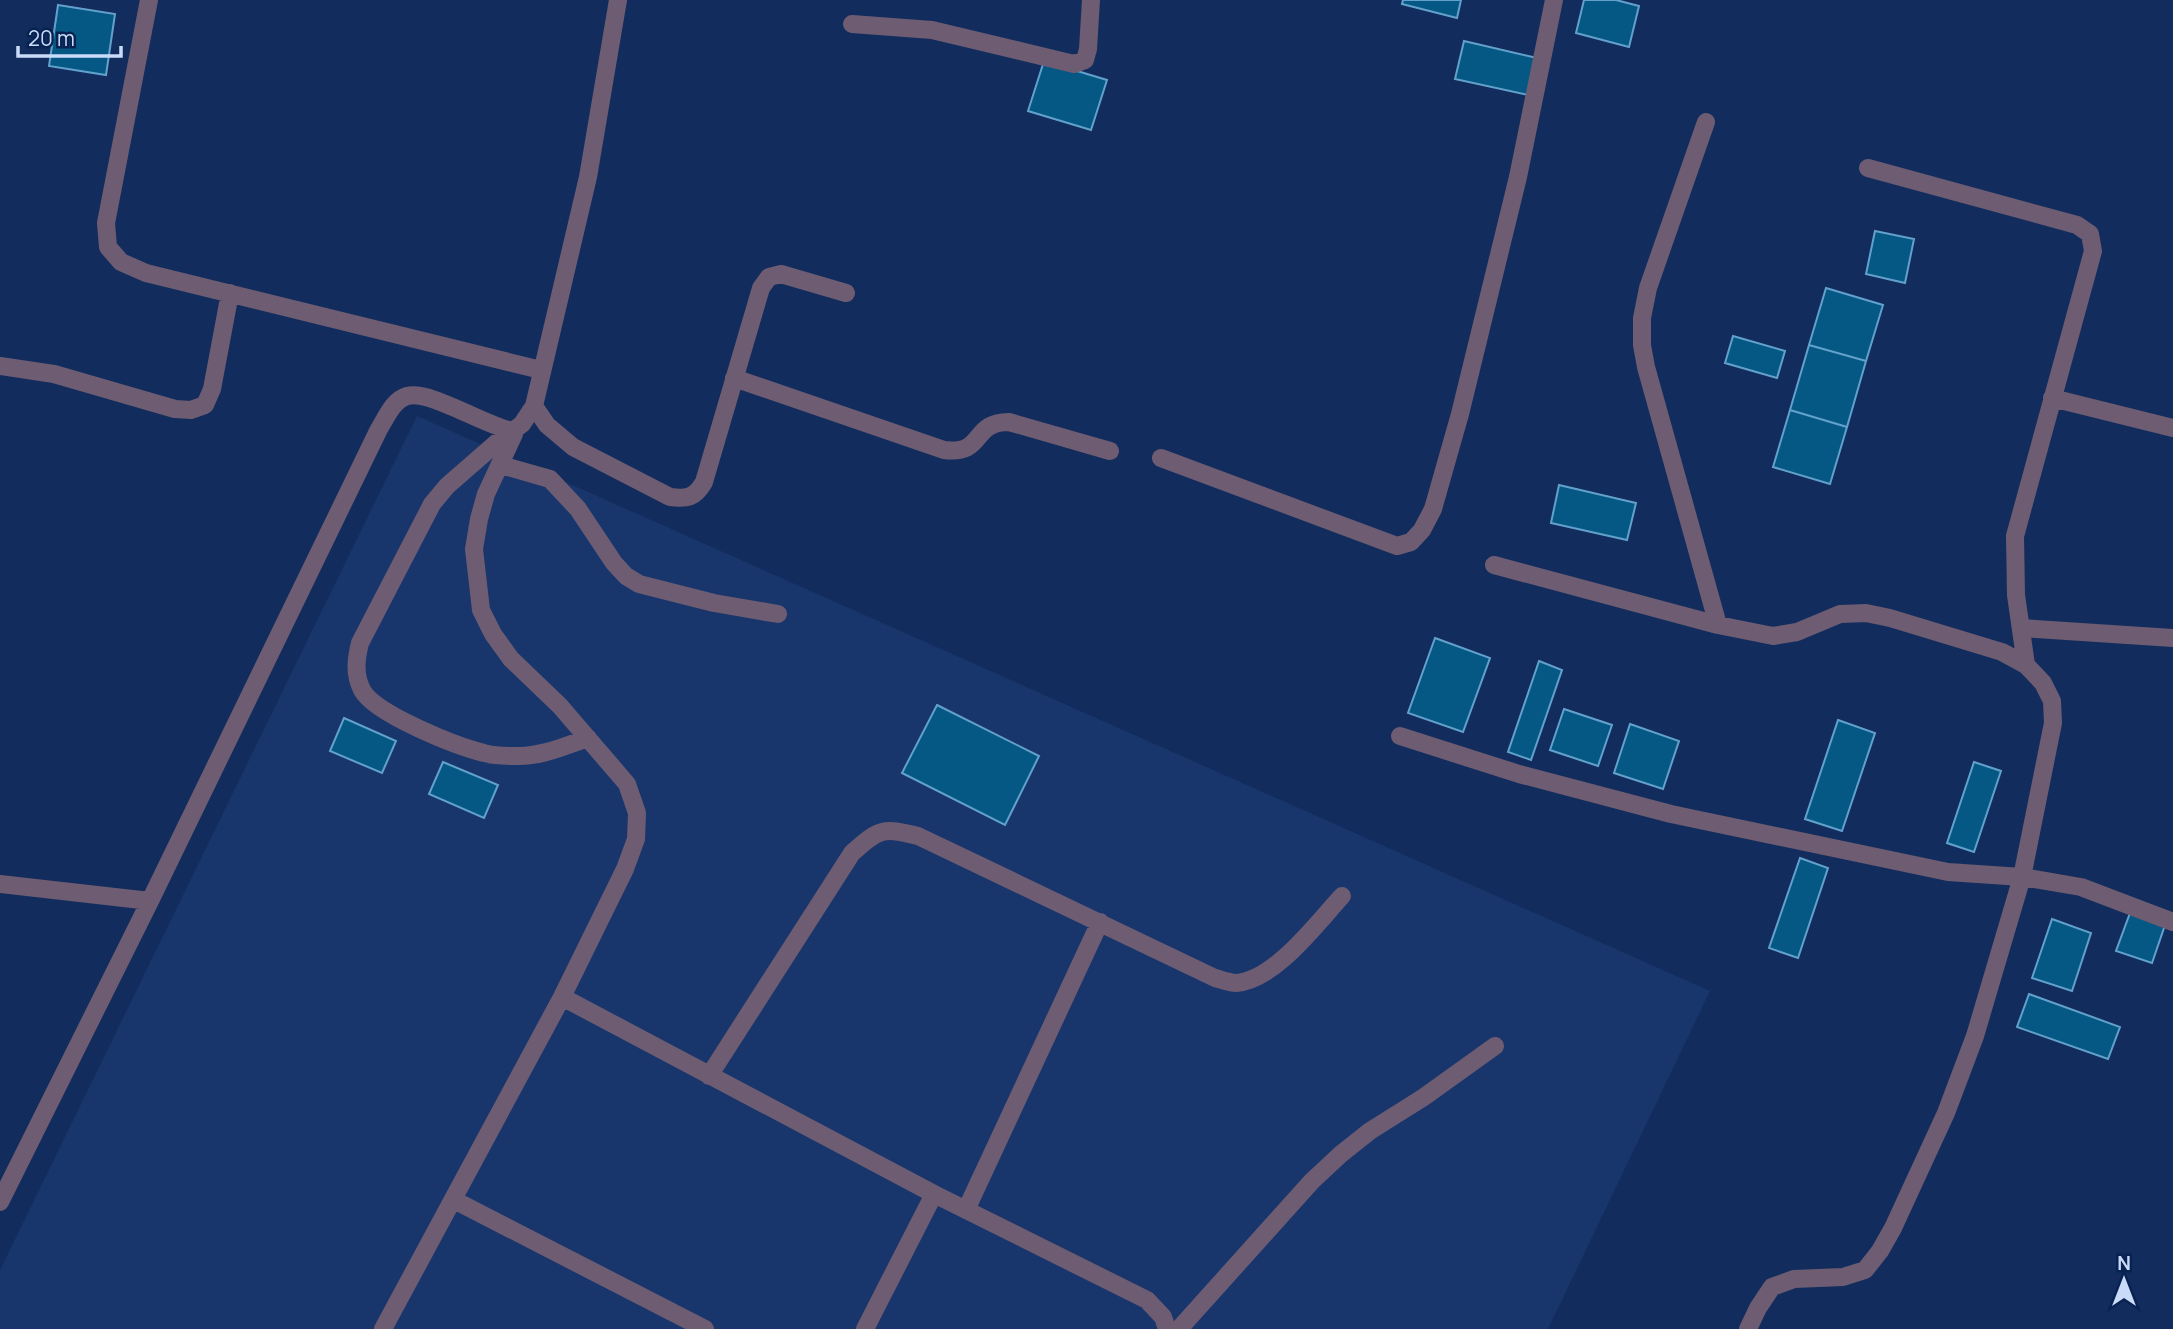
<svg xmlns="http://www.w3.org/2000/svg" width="2173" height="1329" font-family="Manrope,sans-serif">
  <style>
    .built { fill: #18366c }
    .building { fill: #055883; stroke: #63a1cd; stroke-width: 2 }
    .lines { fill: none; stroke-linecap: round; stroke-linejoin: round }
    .minor { stroke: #6e5c72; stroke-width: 18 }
  </style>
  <rect width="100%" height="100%" fill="#122d5d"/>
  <path class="built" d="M417,416L1710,991L1548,1329H0V1270Z"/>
  <path class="building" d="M1403,0H1461L1457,18L1402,4Z
    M1584,0H1616L1639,6L1629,47L1576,33Z
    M58,5L115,14L106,75L49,66Z
    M1464,41L1537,58L1528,95L1455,79Z
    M1044,61L1107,80L1091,130L1028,111Z
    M1875,231L1914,239L1905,283L1866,274Z
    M1826,288L1883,305L1866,361L1809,345Z
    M1733,336L1785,351L1777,378L1725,363Z
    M1809,345L1866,361L1847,427L1790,410Z
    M1790,410L1847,427L1830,484L1773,467Z
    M1559,485L1636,503L1627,540L1551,523Z
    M1435,638L1490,658L1463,732L1408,713Z
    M1539,661L1562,670L1531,760L1508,752Z
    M937,705L1039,756L1005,825L902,773Z
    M1564,709L1612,725L1598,766L1550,750Z
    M344,718L396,741L382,773L330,751Z
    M1838,720L1875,733L1842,831L1805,819Z
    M1630,724L1679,741L1663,789L1614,773Z
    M443,762L498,785L484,818L429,794Z
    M1974,762L2001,771L1974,852L1947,843Z
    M1800,858L1828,868L1798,958L1769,948Z
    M2130,913L2165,925L2152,963L2116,951Z
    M2052,919L2091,933L2072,991L2032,978Z
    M2029,994L2120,1027L2108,1059L2017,1027Z"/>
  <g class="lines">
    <path class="minor" d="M149,0L106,223L108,247L121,262L146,273L541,370
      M852,24L932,30L1074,64L1085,60L1088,49L1091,0
      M1706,122L1648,288L1642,318V345L1646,367L1718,625
      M1868,168L2077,225L2090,234L2093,251L2015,536L2016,595L2026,665
      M0,366L54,374L175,409L191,410L205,405L212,389L230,293
      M734,378L944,450C986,455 970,422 1009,422L1110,451
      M2052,398L2173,428
      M534,406L547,425L573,447L670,497C687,499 695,498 704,482L761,288L769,277L781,274L846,293
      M1161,458L1397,546L1411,542L1422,530L1433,509L1460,414L1518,177L1554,0
      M501,465L550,479L578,509L614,563L626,576L639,584L714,603L778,614
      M1494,565L1718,625L1773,636L1797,632L1840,614L1866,613L1890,618L2002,652L2026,665L2043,683L2052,701L2053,723L2022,877L1975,1036L1946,1113L1893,1228L1880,1251L1865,1270L1843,1277L1794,1279L1772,1287L1758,1308L1748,1329
      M2021,628L2173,638
      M1400,736L1519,774L1671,814L1948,872L2022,877L2081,887L2173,922
      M0,884L150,901
      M562,997L934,1194L1147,1300L1163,1317L1167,1329
      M709,1076L852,853C879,829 882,827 918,836L1215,978C1222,980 1230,983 1236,983C1274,981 1317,923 1342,896
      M454,1200L705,1329
      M0,1202L150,901L379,429C386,418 393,400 407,396C431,390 485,426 513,431L522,424L534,406L588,177L618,0
      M966,1210L1100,922
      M383,1329L562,997L625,869L636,839L637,813L627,784L560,706L511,659L493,634L481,610L474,549L479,519L486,494L514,434L510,431L447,486L432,504L360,643C356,659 354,674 362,690C375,714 456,746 484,753C494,756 505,756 516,756C540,757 565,746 588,738
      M865,1329L934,1194
      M1179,1329L1312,1181L1341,1154L1370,1131L1424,1097L1495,1046"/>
  </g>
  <g transform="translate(2124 1280)" stroke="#082351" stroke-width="5" paint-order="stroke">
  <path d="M0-5L12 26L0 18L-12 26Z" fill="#c9dbf9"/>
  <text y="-10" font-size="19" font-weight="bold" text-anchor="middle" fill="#c9dbf9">N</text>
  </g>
  <path d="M18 46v10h103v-10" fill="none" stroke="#c9dbf9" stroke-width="3.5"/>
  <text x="28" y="46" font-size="21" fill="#c9dbf9" stroke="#082351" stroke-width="5" paint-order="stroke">20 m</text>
</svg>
